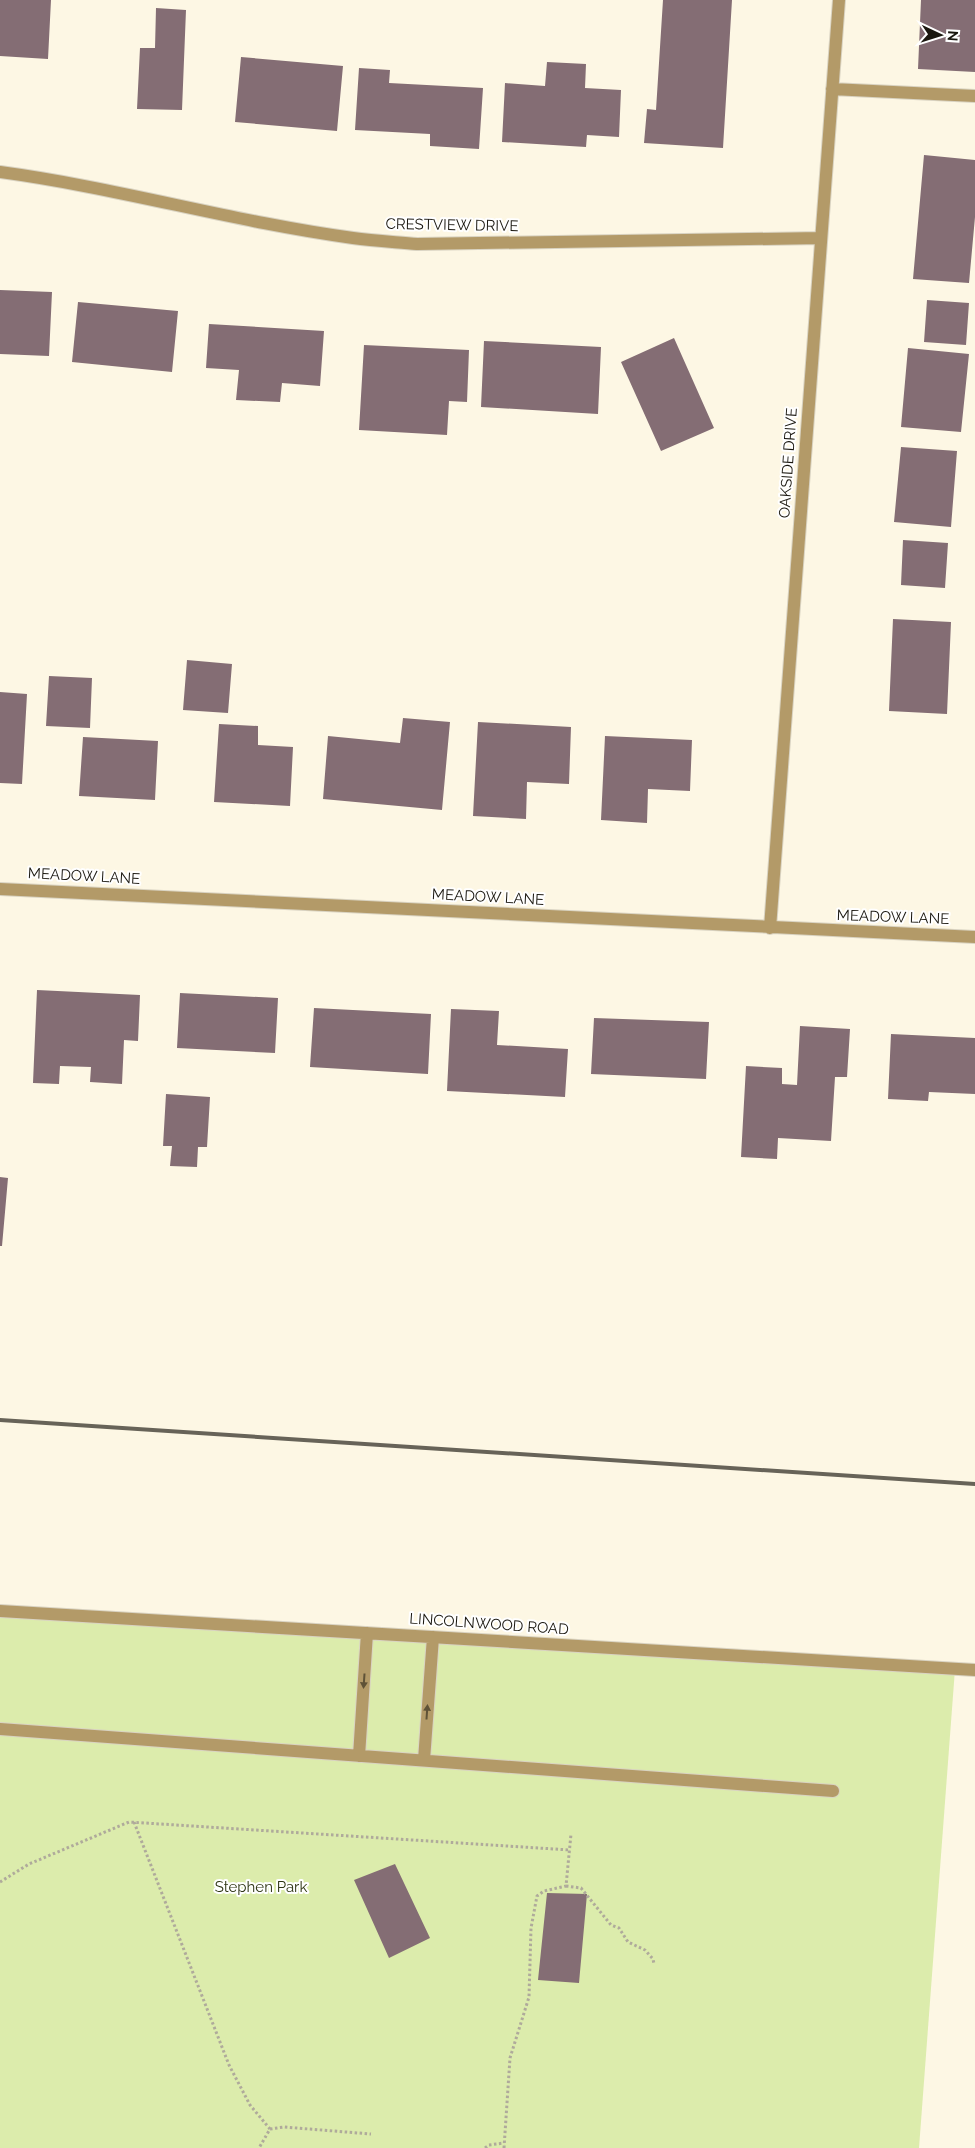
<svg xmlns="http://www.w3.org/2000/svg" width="975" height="2148" font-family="Raleway,sans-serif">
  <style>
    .green { fill: #dcecac }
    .building { fill: #846d74 }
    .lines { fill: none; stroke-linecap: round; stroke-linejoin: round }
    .minor-casing { stroke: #d9d3c2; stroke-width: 14 }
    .path { stroke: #afaa9b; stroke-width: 3; stroke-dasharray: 2.5 2.5; stroke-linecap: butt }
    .minor { stroke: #b39a68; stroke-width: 12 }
    .rail { stroke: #676358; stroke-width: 4 }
    .oneway { fill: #5f5237 }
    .labels { text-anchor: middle; stroke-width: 4; stroke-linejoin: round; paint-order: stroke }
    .street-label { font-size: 15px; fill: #1a170f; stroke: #fff }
    .park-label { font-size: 15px; fill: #2e3514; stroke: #fff }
  </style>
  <rect width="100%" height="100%" fill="#fdf7e4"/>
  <path class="green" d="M0,1611L955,1669L919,2148H0Z"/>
  <path class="building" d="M0,0H51L48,59L0,56Z
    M663,0H732L723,148L644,143L647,109L656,110Z
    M921,0H975V72L918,69Z
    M156,8L186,10L182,110L137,109L140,48H155Z
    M241,57L343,66L337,131L235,122Z
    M547,62L586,64L585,88L621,90L619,137L587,135L586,147L502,142L505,83L545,86Z
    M359,68L390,70L389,83L483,88L479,149L430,146V134L355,130Z
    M924,155L975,160V217L969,283L913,279Z
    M0,290L52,292L49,356L0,354Z
    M927,300L969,303L966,345L924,342Z
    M78,302L178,311L172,372L72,362Z
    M209,324L324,331L320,386L282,383L280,402L236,400L239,370L206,368Z
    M674,338L714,428L661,451L621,362Z
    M484,341L601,347L598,414L481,407Z
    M364,345L469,350L467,402L449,401L447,435L359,430Z
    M908,348L969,354L961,432L901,427Z
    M901,447L957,451L951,527L894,522Z
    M903,540L948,543L945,588L901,585Z
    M893,619L951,622L947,714L889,711Z
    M187,660L232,664L228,713L183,710Z
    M49,676L92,678L90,728L46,726Z
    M0,692L27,694L22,784L0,783Z
    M403,718L450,722L442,810L323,799L328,736L400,743Z
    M478,722L571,727L569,784L527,782L526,819L473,816Z
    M219,724L258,726V745L293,747L290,806L214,802Z
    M605,736L692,740L690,791L648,789L647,823L601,820Z
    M83,737L158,741L155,800L79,796Z
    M37,990L140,995L138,1041L124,1040L122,1084L90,1082L91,1067L60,1066L59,1084L33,1083Z
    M180,993L278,998L275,1053L177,1048Z
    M314,1008L431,1014L428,1074L310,1067Z
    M451,1009L499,1011L497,1045L568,1049L565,1097L447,1091Z
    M594,1018L709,1022L706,1079L591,1074Z
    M800,1026L850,1029L847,1077H835L831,1141L778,1138L777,1159L741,1157L746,1066L782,1068V1084L797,1085Z
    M891,1034L975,1038V1094L929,1092L928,1101L888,1099Z
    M166,1094L210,1097L207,1147H198L197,1167L170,1166L172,1146H163Z
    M0,1177L8,1178L2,1246H0Z
    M395,1864L430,1938L389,1958L354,1880Z
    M547,1893L587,1894L579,1983L538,1980Z"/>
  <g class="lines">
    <defs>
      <path id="minor" d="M832,89L975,96
        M0,172C119,188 234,222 353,238C374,241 396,242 417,244L821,238
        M0,889L975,937
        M770,928L839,0
        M0,1611L975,1670
        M0,1729L833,1791
        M359,1756L367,1633
        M424,1760L433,1637"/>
    </defs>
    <use href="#minor" class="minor-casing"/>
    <path class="path" d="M134,1822L229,2065L250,2105L270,2129L259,2148
      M0,1882L29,1864L129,1822L570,1850
      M566,1886L581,1888L611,1925L619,1928L628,1942L645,1950L653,1959L654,1964
      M270,2129L284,2127L371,2134
      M485,2148L489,2145L504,2143
      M504,2148L510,2058L529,1997L531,1928L537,1896L544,1891L566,1886L571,1834"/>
    <use href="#minor" class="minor"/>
    <path class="rail" d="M0,1420L975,1484"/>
  </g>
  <defs><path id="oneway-solid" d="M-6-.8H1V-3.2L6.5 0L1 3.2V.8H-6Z" transform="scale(1.25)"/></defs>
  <g class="oneway">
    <use href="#oneway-solid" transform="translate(364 1681) rotate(94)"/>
    <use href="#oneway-solid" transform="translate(427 1712) rotate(-86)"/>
  </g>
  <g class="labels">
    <g class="street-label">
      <text transform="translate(452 225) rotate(1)" y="5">CRESTVIEW DRIVE</text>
      <text transform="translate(788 463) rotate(-86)" y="5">OAKSIDE DRIVE</text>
      <text transform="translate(84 876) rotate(3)" y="5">MEADOW LANE</text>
      <text transform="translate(488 897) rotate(3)" y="5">MEADOW LANE</text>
      <text transform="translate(893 917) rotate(2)" y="5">MEADOW LANE</text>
      <text transform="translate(489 1624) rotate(4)" y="5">LINCOLNWOOD ROAD</text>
    </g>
    <g class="park-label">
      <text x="261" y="1892">Stephen Park</text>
    </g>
  </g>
  <g transform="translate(940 35) rotate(94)" stroke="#ffffff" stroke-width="4" paint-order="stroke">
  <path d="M0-4L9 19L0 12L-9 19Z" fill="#1a170f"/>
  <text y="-8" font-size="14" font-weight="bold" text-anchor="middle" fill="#1a170f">N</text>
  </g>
</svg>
